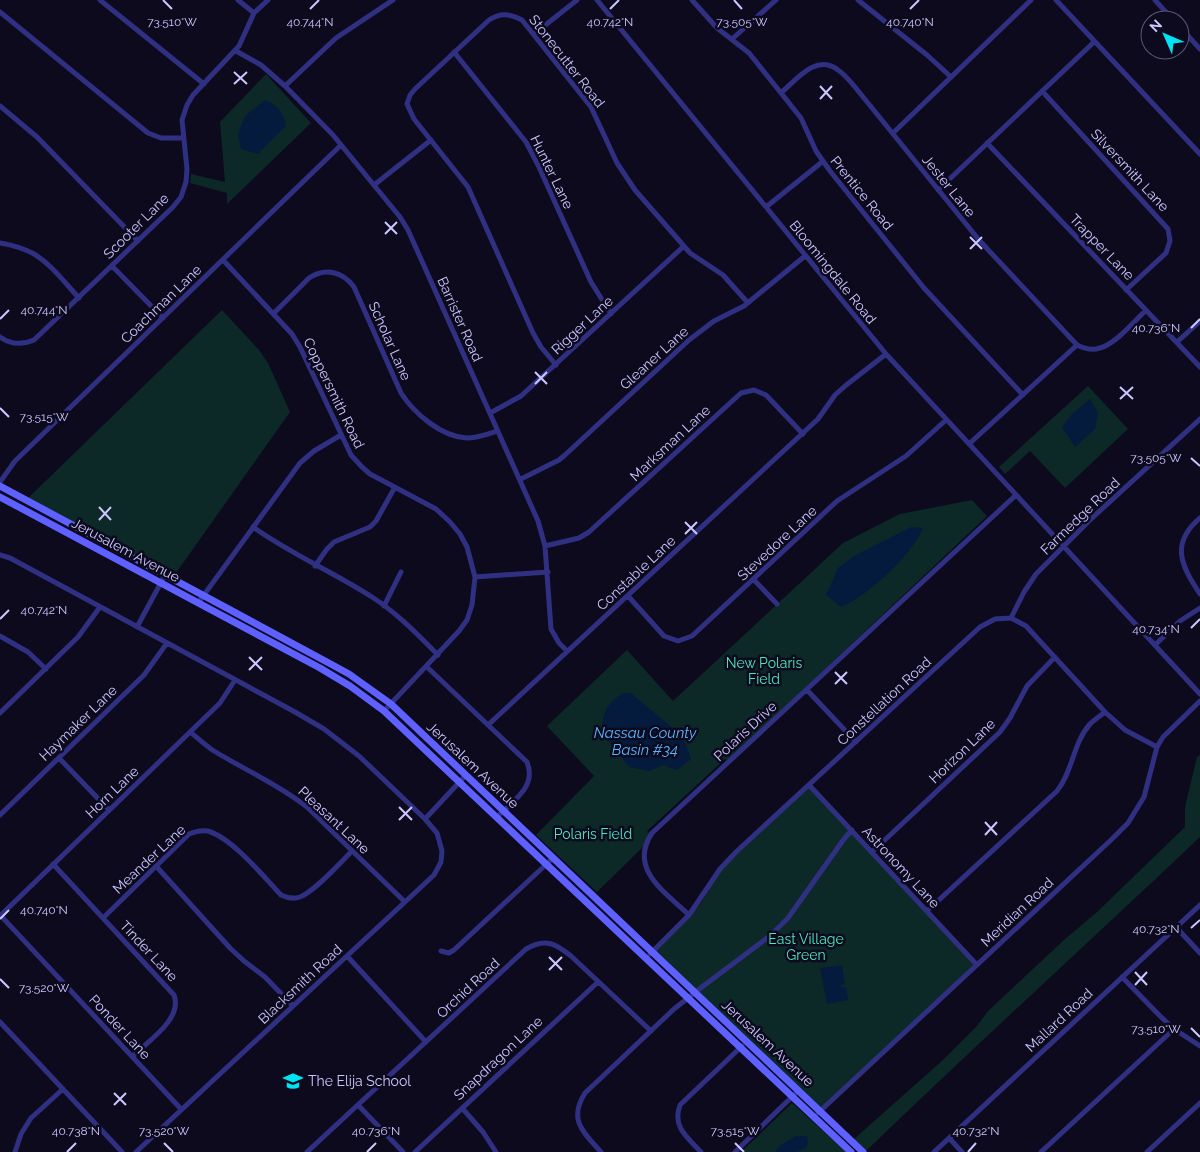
<svg xmlns="http://www.w3.org/2000/svg" width="1200" height="1152" font-family="Raleway,sans-serif">
  <style>
    .green { fill: #0c2927 }
    .water { fill: #041b3d }
    .lines { fill: none; stroke-linecap: round; stroke-linejoin: round }
    .street { stroke: #303082; stroke-width: 5 }
    .secondary { stroke: #5e60ff; stroke-width: 7 }
    .ticks { fill: none; stroke: #cbc7ff; stroke-width: 2 }
    .labels { text-anchor: middle; stroke-width: 5; stroke-linejoin: round; paint-order: stroke }
    .street-label { font-size: 14px; fill: #cbc7ff; stroke: #0d0a1e }
    .park-label { font-size: 14px; fill: #48eabc; stroke: #0d0a1e }
    .poi-label { font-size: 14px; fill: #cbc7ff; stroke: #0d0a1e; text-anchor: start }
    .water-label { font-size: 15px; font-style: italic; fill: #55b7ff; stroke: #0d0a1e }
    .ticks-label { font-size: 12px; text-anchor: middle; fill: #cbc7ff; stroke: #0d0a1e; stroke-width: 5; stroke-linejoin: round; paint-order: stroke }
  </style>
  <rect width="100%" height="100%" fill="#0d0a1e"/>
  <path class="green" d="M266,74L311,123L227,204V193L190,183L191,174L225,182L220,122Z
    M222,310L259,350L268,363L290,412L171,580L25,501Z
    M1088,386L1128,429L1065,488L1030,451L1005,474L999,467Z
    M972,500L987,516L728,761L725,759L647,831L651,835L646,844L597,892L536,835L594,776L547,726L627,650L673,701L843,543L900,514Z
    M1200,755V837C1089,942 976,1045 866,1151L854,1139L943,1060L977,1026L988,1011L1064,940L1096,913L1185,827V807L1197,757Z
    M810,785L977,965L817,1114L651,954L701,903L721,869Z
    M792,1103L843,1149L846,1152H741Z"/>
  <path class="water" d="M265,100C279,106 283,112 286,126L258,154L241,149L238,134L245,116Z
    M1090,399L1098,413L1095,429L1075,447L1062,427L1072,414Z
    M911,527L923,528C913,554 867,597 841,607L826,595L838,568L854,556Z
    M623,693H631L671,727L686,744L691,759L677,770L663,765L649,771L629,767L601,732C604,712 605,705 623,693Z
    M842,965L845,984L841,985L842,988L846,987L848,1000L827,1004L820,968Z
    M796,1136H807L808,1143L806,1148L796,1152H775L779,1146Z"/>
  <g class="lines">
    <path class="street" d="M100,0L204,84
      M238,0L254,13
      M597,0L886,354L1200,694
      M692,0L717,28L749,53L801,118L816,151L830,171L924,288L1023,395
      M858,0L927,55L951,77
      M1056,0L1200,154
      M1155,0L1173,20
      M0,12L148,133L161,138H184
      M1180,27L1200,49
      M534,34L577,0
      M732,39L776,0
      M236,51L261,65L285,86L333,135L400,217L408,230L538,521L545,546L551,629L559,643L567,651
      M454,52L526,142L538,165L591,282L611,314
      M285,86L336,38L393,0
      M1042,91L1168,229L1170,241L1166,253L1126,290
      M781,93C796,80 816,53 838,70C844,74 850,81 855,87L979,240L1077,345C1083,348 1089,350 1096,349C1113,347 1134,322 1146,310
      M0,106L37,137L138,241
      M893,133L1031,0
      M987,143L1200,367
      M374,185L431,140
      M938,190L1094,42
      M766,207L822,162
      M0,243C12,245 23,248 34,254C51,264 65,283 79,298
      M223,260L292,334L300,347L351,455L362,467L370,474L436,509L450,522L460,534L467,547L475,577L472,605L467,620L459,631L384,711
      M112,266L163,318
      M274,313L309,278C326,267 343,272 354,287L401,393C414,413 441,437 467,438C477,438 488,434 497,431
      M0,337C11,345 22,345 34,340L173,207L181,197L186,182L187,169L182,120L187,105L193,95L239,46L254,13L268,0
      M1177,342L1200,321
      M556,365L541,347L533,333L468,187L414,119L407,104L410,95L415,89L489,20C501,12 510,14 522,20L591,107L617,163L635,190L690,253L723,275L748,303
      M490,413L521,396L684,246
      M969,444L1077,345
      M521,479L559,460L565,455L689,340L714,321L744,306L805,256
      M0,482L15,461L341,145
      M1200,518C1170,544 1181,565 1200,594
      M253,527C291,554 333,572 372,597C397,613 417,634 438,655
      M545,546L579,538L589,532L741,393L754,390L766,395L803,434
      M0,555L10,558L295,712L324,729L359,756L425,819L437,833L442,851L441,862L434,875L136,1152
      M315,566L327,549L334,542L370,527L376,521L395,487
      M475,577L548,572
      M754,580L777,604
      M628,596L664,636L678,641L692,636L837,501L906,456L946,420
      M198,603L300,463L314,451L341,435
      M384,606L401,572
      M1011,618L1024,592L1036,574L1091,519L1200,419
      M137,627L165,575
      M0,636L28,652L46,669
      M1155,645L1180,621L1200,608
      M427,667L527,762C537,787 513,801 497,817
      M807,690L856,742
      M0,713L78,637L100,607
      M488,725L818,419L835,395L845,386L886,354
      M190,732C198,738 206,746 214,751C245,770 278,784 307,807L405,902
      M59,758L109,810
      M809,785L977,965
      M0,815L144,675L167,643
      M425,819L466,775
      M872,852L1000,732L1010,718L1027,686L1055,657
      M53,864L174,995C183,1019 148,1041 133,1056
      M156,866L230,948L244,961L265,977L293,1006
      M927,911L1057,791C1073,771 1073,743 1090,724C1094,720 1100,716 1105,712
      M689,915C665,892 628,869 652,833L1016,495
      M0,916L220,703L235,680
      M1,916L181,1109
      M103,918L189,834C196,831 201,830 208,831C232,838 264,877 281,895C287,898 294,899 300,897C315,891 340,863 352,851
      M1176,927L1200,953
      M441,951L449,953L454,950L553,858
      M650,954L689,915L720,869L736,852L980,627L995,619L1011,618L1026,626L1105,712L1125,730L1157,747
      M347,956L426,1042
      M1122,977L1160,1016L1174,1029L1200,1046
      M0,1022L122,1152
      M358,1105L403,1152
      M462,1108L483,1132L496,1152
      M818,1113L1112,839L1128,823L1144,797L1157,747L1163,737L1200,701
      M949,1138L962,1152
      M15,1152L21,1134L31,1118L63,1089
      M307,1152L526,949C545,938 555,943 571,956L651,1031
      M415,1152L598,982
      M601,1152C583,1132 568,1120 585,1093L674,1009L702,987L771,935L788,918L844,839L852,830
      M701,1152C687,1137 672,1127 680,1105L742,1046
      M735,1152L799,1090
      M934,1152L1200,905
      M1041,1152L1174,1029
      M1147,1152L1200,1103"/>
    <path class="secondary" d="M0,486L327,662L349,674L391,704L863,1152
      M0,497L320,668L350,686L384,711L851,1152"/>
  </g>
  <path class="ticks" d="M163,0L172,9M734,0L742,9M310,9L319,0M610,9L619,0M910,9L919,0M234,72L247,84M234,84L247,72M820,86L832,99M820,99L832,86M385,222L397,234M385,234L397,222M970,237L982,249M970,249L982,237M0,319L9,310M1191,328L1200,319M535,372L547,384M535,384L547,372M1120,387L1133,399M1120,399L1133,387M0,408L9,417M1191,458L1200,466M99,507L111,520M99,520L111,507M685,522L697,534M685,534L697,522M0,619L9,610M1191,628L1200,619M249,657L262,670M249,670L262,657M835,672L847,684M835,684L847,672M399,807L412,820M399,820L412,807M985,822L997,835M985,835L997,822M0,919L9,910M1191,928L1200,920M549,957L562,970M549,970L562,957M1135,972L1147,985M0,979L9,988M1135,985L1147,972M1191,1028L1200,1037M114,1093L126,1105M114,1105L126,1093M164,1143L173,1152M735,1143L744,1152M67,1152L76,1143M367,1152L376,1143M968,1152L976,1143"/>
  <defs>
    <symbol id="school-bare" viewBox="-9 -9 18 18"><path d="M0-5L7-2L0 1L-7-2ZM-4 1L0 2.5L4 1V4Q0 6-4 4Z" fill="#00e3f2" stroke="#0d0a1e" stroke-width="2.5" paint-order="stroke"/></symbol>
  </defs>
  <g fill-rule="evenodd">
    <use href="#school-bare" x="279" y="1067" width="28" height="28"/>
  </g>
  <g class="labels">
    <g class="street-label">
      <text transform="translate(567 61) rotate(52)" y="5">Stonecutter Road</text>
      <text transform="translate(1130 170) rotate(47)" y="5">Silversmith Lane</text>
      <text transform="translate(552 172) rotate(64)" y="5">Hunter Lane</text>
      <text transform="translate(949 186) rotate(51)" y="5">Jester Lane</text>
      <text transform="translate(862 193) rotate(51)" y="5">Prentice Road</text>
      <text transform="translate(136 226) rotate(-45)" y="5">Scooter Lane</text>
      <text transform="translate(1102 247) rotate(46)" y="5">Trapper Lane</text>
      <text transform="translate(833 272) rotate(51)" y="5">Bloomingdale Road</text>
      <text transform="translate(161 304) rotate(-44)" y="5">Coachman Lane</text>
      <text transform="translate(460 319) rotate(66)" y="5">Barrister Road</text>
      <text transform="translate(582 325) rotate(-43)" y="5">Rigger Lane</text>
      <text transform="translate(390 341) rotate(66)" y="5">Scholar Lane</text>
      <text transform="translate(654 358) rotate(-42)" y="5">Gleaner Lane</text>
      <text transform="translate(334 393) rotate(64)" y="5">Coppersmith Road</text>
      <text transform="translate(670 443) rotate(-43)" y="5">Marksman Lane</text>
      <text transform="translate(1080 516) rotate(-44)" y="5">Farmedge Road</text>
      <text transform="translate(777 543) rotate(-43)" y="5">Stevedore Lane</text>
      <text transform="translate(126 550) rotate(28)" y="5">Jerusalem Avenue</text>
      <text transform="translate(636 573) rotate(-43)" y="5">Constable Lane</text>
      <text transform="translate(884 701) rotate(-43)" y="5">Constellation Road</text>
      <text transform="translate(78 723) rotate(-44)" y="5">Haymaker Lane</text>
      <text transform="translate(745 731) rotate(-43)" y="5">Polaris Drive</text>
      <text transform="translate(962 751) rotate(-44)" y="5">Horizon Lane</text>
      <text transform="translate(473 765) rotate(43)" y="5">Jerusalem Avenue</text>
      <text transform="translate(112 792) rotate(-44)" y="5">Horn Lane</text>
      <text transform="translate(334 820) rotate(43)" y="5">Pleasant Lane</text>
      <text transform="translate(149 859) rotate(-43)" y="5">Meander Lane</text>
      <text transform="translate(901 867) rotate(47)" y="5">Astronomy Lane</text>
      <text transform="translate(1017 912) rotate(-43)" y="5">Meridian Road</text>
      <text transform="translate(149 951) rotate(47)" y="5">Tinder Lane</text>
      <text transform="translate(300 984) rotate(-43)" y="5">Blacksmith Road</text>
      <text transform="translate(468 988) rotate(-43)" y="5">Orchid Road</text>
      <text transform="translate(1059 1020) rotate(-43)" y="5">Mallard Road</text>
      <text transform="translate(120 1027) rotate(47)" y="5">Ponder Lane</text>
      <text transform="translate(768 1043) rotate(43)" y="5">Jerusalem Avenue</text>
      <text transform="translate(498 1058) rotate(-43)" y="5">Snapdragon Lane</text>
    </g>
    <g class="park-label">
      <text x="764" y="668">New Polaris<tspan x="764" dy="16">Field</tspan></text>
      <text x="593" y="839">Polaris Field</text>
      <text x="806" y="944">East Village<tspan x="806" dy="16">Green</tspan></text>
    </g>
    <g class="poi-label">
      <text x="308" y="1086">The Elija School</text>
    </g>
    <g class="water-label">
      <text x="645" y="738">Nassau County<tspan x="645" dy="17">Basin #34</tspan></text>
    </g>
  </g>
  <g class="ticks-label">
    <text x="172" y="26">73.510°W</text>
    <text x="310" y="26">40.744°N</text>
    <text x="610" y="26">40.742°N</text>
    <text x="742" y="26">73.505°W</text>
    <text x="910" y="26">40.740°N</text>
    <text x="44" y="314">40.744°N</text>
    <text x="1156" y="332">40.736°N</text>
    <text x="44" y="421">73.515°W</text>
    <text x="1156" y="462">73.505°W</text>
    <text x="44" y="614">40.742°N</text>
    <text x="1156" y="633">40.734°N</text>
    <text x="44" y="914">40.740°N</text>
    <text x="1156" y="933">40.732°N</text>
    <text x="44" y="992">73.520°W</text>
    <text x="1156" y="1033">73.510°W</text>
    <text x="76" y="1135">40.738°N</text>
    <text x="376" y="1135">40.736°N</text>
    <text x="976" y="1135">40.732°N</text>
    <text x="164" y="1135">73.520°W</text>
    <text x="735" y="1135">73.515°W</text>
  </g>
  <g transform="translate(1165 35) rotate(315)"><circle r="24" fill="#0d0a1e" stroke="#595678"/>
  <path d="M0-4L9 19L0 12L-9 19Z" fill="#00e3f2"/>
  <text y="-8" font-size="14" font-weight="bold" text-anchor="middle" fill="#cbc7ff">N</text>
  </g>
</svg>
